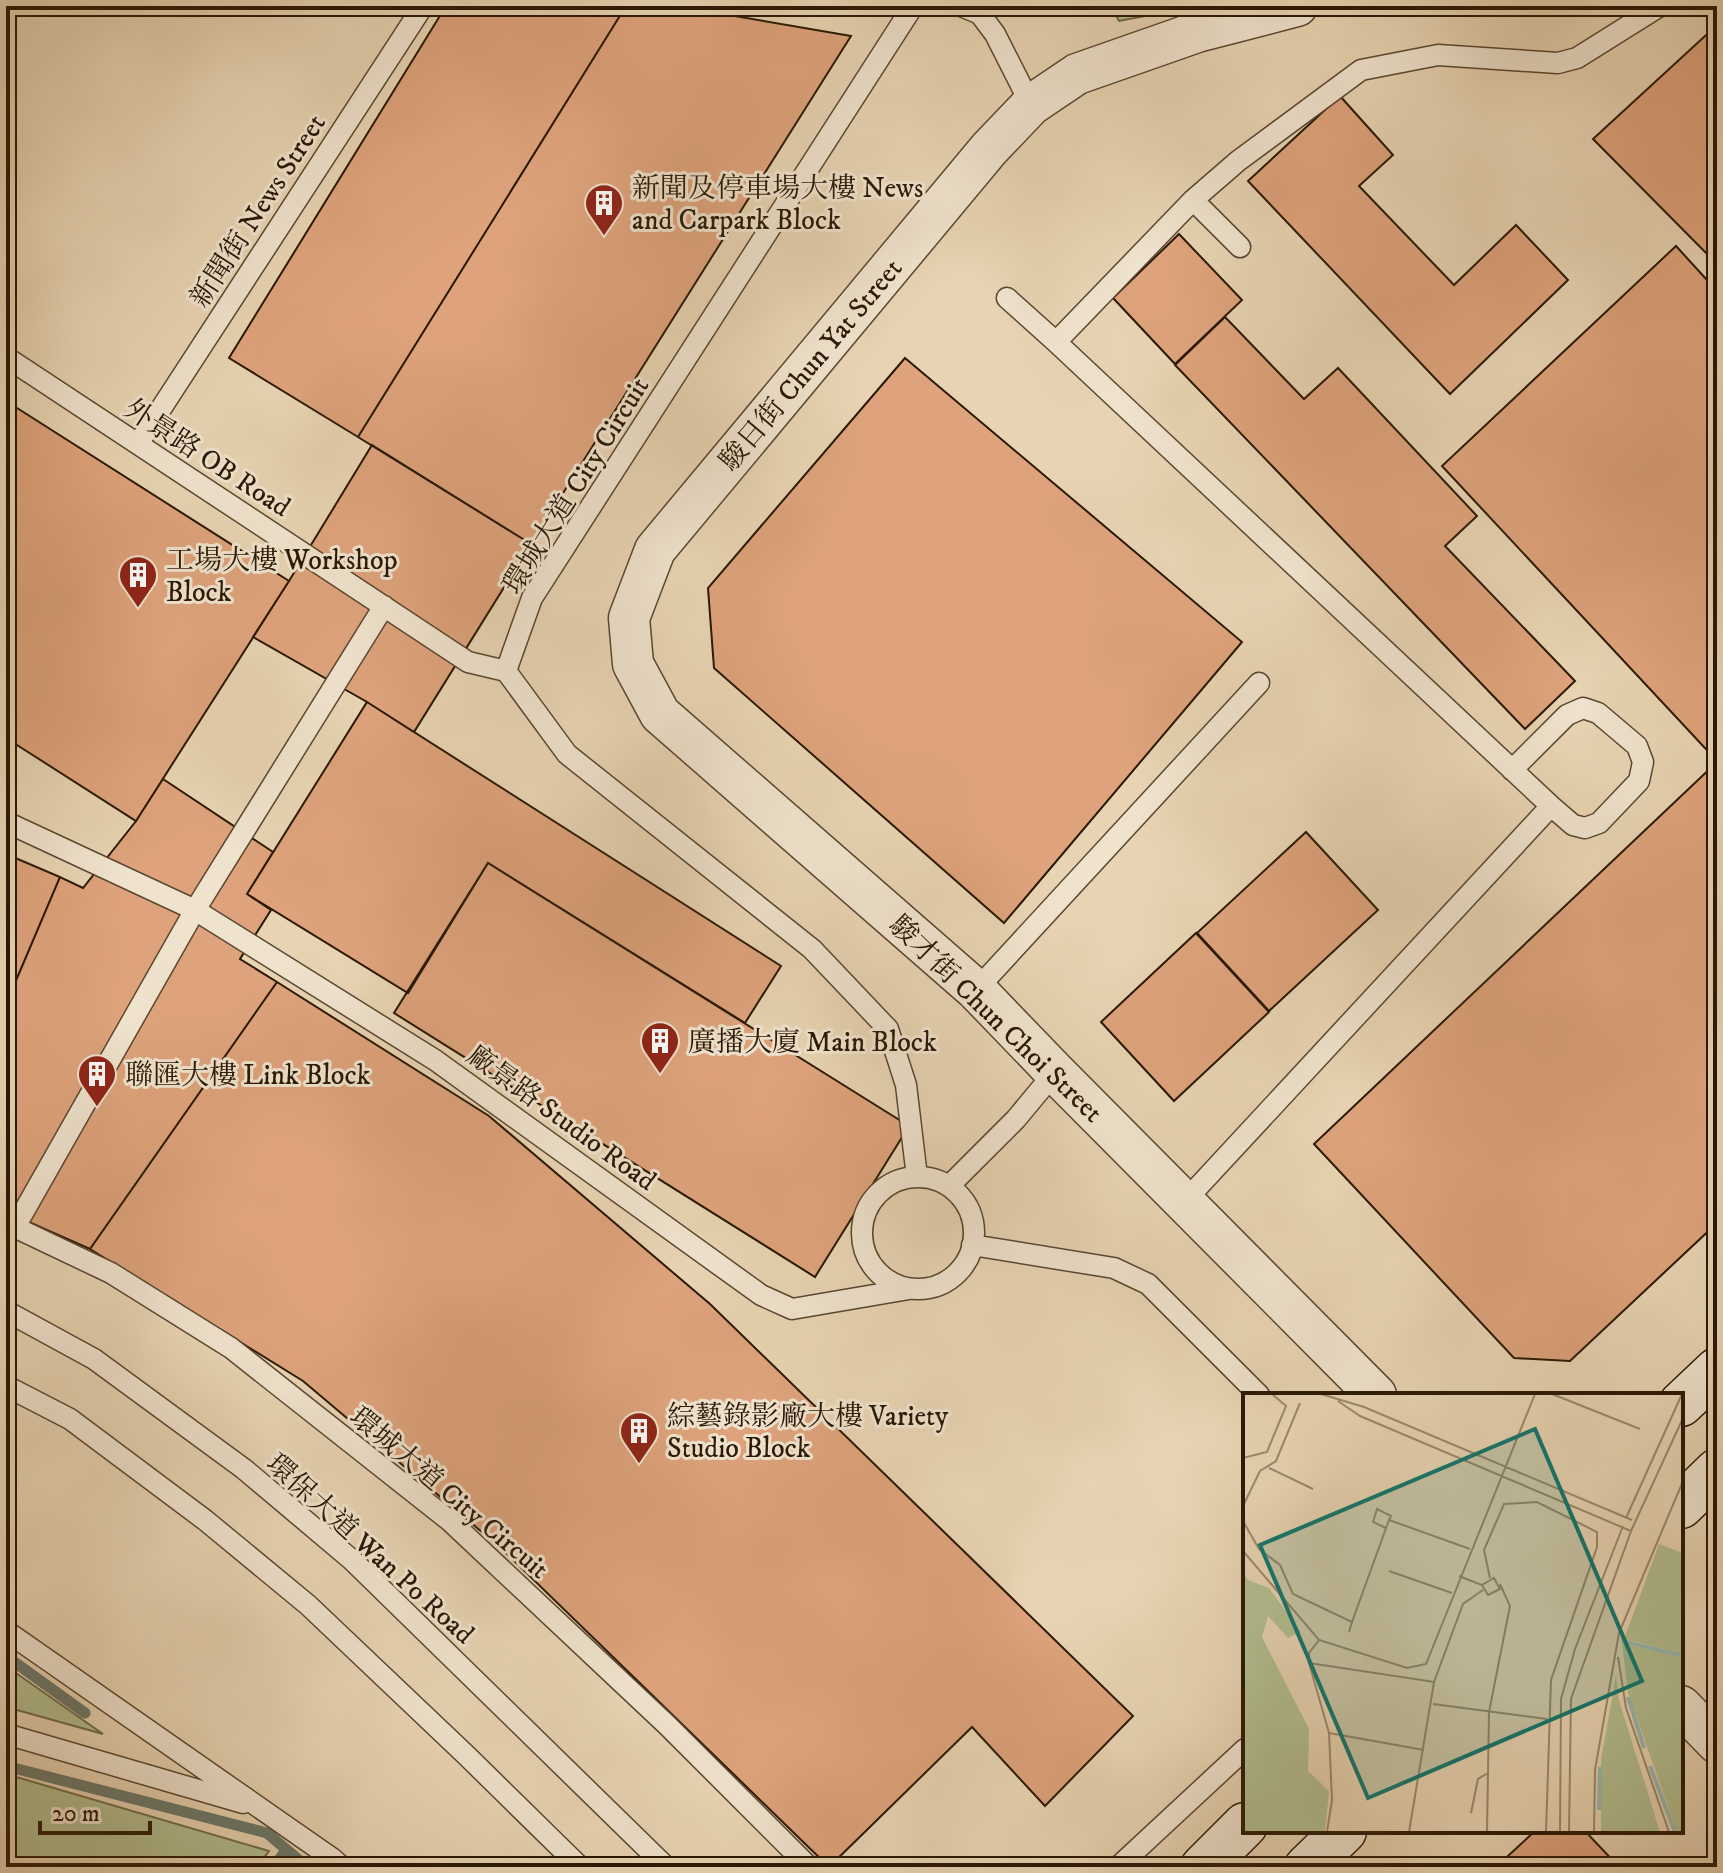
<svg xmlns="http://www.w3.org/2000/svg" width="1723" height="1873" font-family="'IM FELL DW Pica','Noto Serif TC',serif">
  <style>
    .green { fill: #b2be90; stroke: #6e6b4a; stroke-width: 2 }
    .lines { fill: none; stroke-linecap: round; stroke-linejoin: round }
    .stream { stroke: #6b786b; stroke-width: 11 }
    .building { fill: #dea37c; stroke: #291804; stroke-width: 2 }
    .lane-casing { stroke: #594730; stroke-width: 23 }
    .street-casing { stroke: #594730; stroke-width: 43 }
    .secondary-casing { stroke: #291804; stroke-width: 47 }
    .lane { stroke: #f0e3ce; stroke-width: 20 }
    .street { stroke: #f0e3ce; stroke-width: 40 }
    .secondary { stroke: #f0e3ce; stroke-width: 44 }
    .labels { text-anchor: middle; stroke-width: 6; stroke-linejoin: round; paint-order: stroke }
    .poi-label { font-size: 28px; fill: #291804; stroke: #f0e3ce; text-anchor: start }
    .street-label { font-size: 28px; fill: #291804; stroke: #f0e3ce }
    .inset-river { fill: none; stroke: #97b8b0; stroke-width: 4 }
    .inset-road { fill: none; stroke: #9c896d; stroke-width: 2 }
    .view { fill: #0f766e; fill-opacity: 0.15; stroke: #0f766e; stroke-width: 4 }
    .inset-edge { fill: none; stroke: #291804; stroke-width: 4 }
  </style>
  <rect width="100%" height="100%" fill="#e8d4b3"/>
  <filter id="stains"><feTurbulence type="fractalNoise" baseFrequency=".0025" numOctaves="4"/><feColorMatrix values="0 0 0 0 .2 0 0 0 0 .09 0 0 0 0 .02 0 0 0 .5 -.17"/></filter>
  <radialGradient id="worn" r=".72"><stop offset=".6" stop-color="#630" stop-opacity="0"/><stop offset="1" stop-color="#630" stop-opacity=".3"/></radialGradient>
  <path class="green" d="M1111,6H1199L1119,21Z
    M6,1666L103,1734L6,1707Z
    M6,1774L269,1851L257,1867H6Z"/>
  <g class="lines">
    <path class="stream" d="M6,1656L85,1713
      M6,1766L267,1833L307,1867
      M274,1867L286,1850"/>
  </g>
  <path class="building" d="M446,6H626L358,437L229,358Z
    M626,6H676L851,36L531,544L358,437Z
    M1717,25V264L1593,139Z
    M1340,96L1393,155L1359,186L1454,285L1516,225L1568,280L1450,394L1248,181Z
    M1179,234L1242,300L1175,364L1113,298Z
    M1676,246L1717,291V761L1442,466Z
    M1225,317L1304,399L1338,368L1477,516L1445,546L1575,681L1525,729L1175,365Z
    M905,358L1242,642L1004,923L714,668L708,588Z
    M6,401L289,581L136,821L6,738Z
    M372,445L531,544L414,732L367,702L253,637L289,581Z
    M367,702L781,966L745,1023L488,863L408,993L247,894Z
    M1717,762V1223L1570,1361L1514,1358L1314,1144Z
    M163,779L273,852L247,894L271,910L240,959L277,982L90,1249L6,1212V1004L60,877L83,888L136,821Z
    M1306,832L1378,910L1269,1011L1197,933Z
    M6,854L60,877L6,1004Z
    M488,863L909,1126L815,1277L394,1013Z
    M1196,933L1269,1012L1174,1101L1101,1022Z
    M277,982L489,1116L710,1304L1133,1716L1045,1806L972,1727L829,1867L502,1549L303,1381L90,1249Z
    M1535,1831H1585L1619,1867H1496Z"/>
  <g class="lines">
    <defs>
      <path id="lane" d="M913,6L532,598L506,671L567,754L812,949L888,1029L906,1085L917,1177
        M961,6L980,14L995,34L1031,105
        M1193,200L1240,247
        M1007,298L1056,342L1551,806L1573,825L1585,828L1599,823L1639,781L1643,762L1637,746L1598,713L1583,708L1567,715L1512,770
        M1056,342L1193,200L1238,161L1361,70L1438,55L1558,63L1577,58L1660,6
        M6,357L468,662L506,671
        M138,444L423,6
        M6,822L195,910L435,1060L761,1295L792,1309L909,1289
        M976,990L1259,683
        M862 1233a56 56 0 1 1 112 0a56 56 0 1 1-112 0Z
        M949,1186L1016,1119L1055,1072
        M1184,1202L1551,806
        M6,1223L111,1273L231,1348L450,1521L667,1725L809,1867
        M15,1227L195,910L384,606
        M972,1245L1114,1268L1148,1284L1259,1395
        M6,1311L94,1359L244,1469L352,1560L666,1867
        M6,1386L70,1419L205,1520L308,1605L466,1755L580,1867
        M6,1631L333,1859L342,1867
        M6,1734L243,1803
        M1118,1867L1245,1749"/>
      <path id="street" d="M1297,6L1197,32L1077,74L1031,105L989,149L655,550L629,618L633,664L660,714L976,990L1055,1072L1376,1395
        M1681,1706L1717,1743"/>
      <path id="secondary" d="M1681,1404L1717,1370
        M1681,1506L1717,1471
        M1203,1867L1245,1825
        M1307,1867L1344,1831"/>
    </defs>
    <use href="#lane" class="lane-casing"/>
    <use href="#street" class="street-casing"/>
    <use href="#secondary" class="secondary-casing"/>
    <use href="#lane" class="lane"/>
    <use href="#street" class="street"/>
    <use href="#secondary" class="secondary"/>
  </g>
  <defs>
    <symbol id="building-pin" viewBox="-11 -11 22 30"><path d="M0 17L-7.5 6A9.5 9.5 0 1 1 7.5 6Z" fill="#8f2418" stroke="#f0e3ce"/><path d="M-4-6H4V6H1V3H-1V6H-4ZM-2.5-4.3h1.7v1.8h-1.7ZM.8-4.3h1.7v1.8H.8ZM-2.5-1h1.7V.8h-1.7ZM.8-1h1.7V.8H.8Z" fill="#fff"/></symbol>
  </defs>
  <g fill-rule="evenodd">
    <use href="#building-pin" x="582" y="181" width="44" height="60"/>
    <use href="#building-pin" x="116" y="553" width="44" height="60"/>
    <use href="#building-pin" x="638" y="1019" width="44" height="60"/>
    <use href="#building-pin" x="75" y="1052" width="44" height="60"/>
    <use href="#building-pin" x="617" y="1409" width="44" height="60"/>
  </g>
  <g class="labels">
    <g class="poi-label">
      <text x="632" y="197">新聞及停車場大樓 News<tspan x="632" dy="32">and Carpark Block</tspan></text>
      <text x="166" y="569">工場大樓 Workshop<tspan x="166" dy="32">Block</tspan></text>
      <text x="688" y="1051">廣播大廈 Main Block</text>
      <text x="125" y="1084">聯匯大樓 Link Block</text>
      <text x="667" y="1425">綜藝錄影廠大樓 Variety<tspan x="667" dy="32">Studio Block</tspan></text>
    </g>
    <g class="street-label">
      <text transform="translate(257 210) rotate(-57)" y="10">新聞街 News Street</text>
      <text transform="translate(810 364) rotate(-50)" y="10">駿日街 Chun Yat Street</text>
      <text transform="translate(208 457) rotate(33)" y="10">外景路 OB Road</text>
      <text transform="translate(575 485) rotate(-58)" y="10">環城大道 City Circuit</text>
      <text transform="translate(997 1018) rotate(44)" y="10">駿才街 Chun Choi Street</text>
      <text transform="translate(562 1117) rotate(36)" y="10">廠景路 Studio Road</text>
      <text transform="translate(450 1492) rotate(40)" y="10">環城大道 City Circuit</text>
      <text transform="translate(371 1548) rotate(42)" y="10">環保大道 Wan Po Road</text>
    </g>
  </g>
  <g transform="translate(1243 1393)">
    <rect width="440" height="440" fill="#e8d4b3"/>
    <path d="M416,151L440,160V261L381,246ZM0,179L5,187L26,195L58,239L45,245L25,223L19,244L66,336L65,378L86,398L82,439H0ZM379,250L440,265V439H434L385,300ZM373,282L376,307L417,439H358V367Z" fill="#b2be90"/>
    <path class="inset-river" d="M379,248L440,263M385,304L401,355M407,373L432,439M356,417L357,374"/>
    <path class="inset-road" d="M78,1L121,14L389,127M309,1L397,36M95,8L117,23L388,138L328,306L326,439M0,65L24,59L43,13L29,1M26,75L70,96M0,113L17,78L33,68L57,10M383,125L439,1M146,127L227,156M0,128L16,156L37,172L50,201L109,229M388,138L440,25M0,158L76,247L164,275L183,271L292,1M146,178L209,200M216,183L239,192L245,202L257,196L251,185L239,192M247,185L241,157L261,111L294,109L354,139V154L308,287L303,439M106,239L109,229L146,127L148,123L134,116L130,129L143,135M375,264L383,315L426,439M66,270V260L76,247M190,311L304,326M86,340L181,357M228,420L235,386L245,380M84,439L89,407L86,340L66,270L191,289L220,211L240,197M166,439L191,289M244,439L246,319L267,213L257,191M317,439L318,306L332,256L380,133M351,439L352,377L376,240L440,88"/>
    <path class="view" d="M292,36L399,288L125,405L17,152Z"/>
    <rect width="440" height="440" class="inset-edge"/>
  </g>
  <rect width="1723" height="1873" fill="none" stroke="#e8d4b3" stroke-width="32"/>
  <rect x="8" y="8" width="1707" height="1857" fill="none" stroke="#291804" stroke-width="4"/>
  <rect x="16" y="16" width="1691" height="1841" fill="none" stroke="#291804" stroke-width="2"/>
  <path d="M40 1821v12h110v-12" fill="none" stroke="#291804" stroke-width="4"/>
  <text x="52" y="1821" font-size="24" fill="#291804" stroke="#f0e3ce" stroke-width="6" paint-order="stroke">20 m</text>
  <rect width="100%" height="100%" filter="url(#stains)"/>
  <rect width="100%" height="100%" fill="url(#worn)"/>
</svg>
